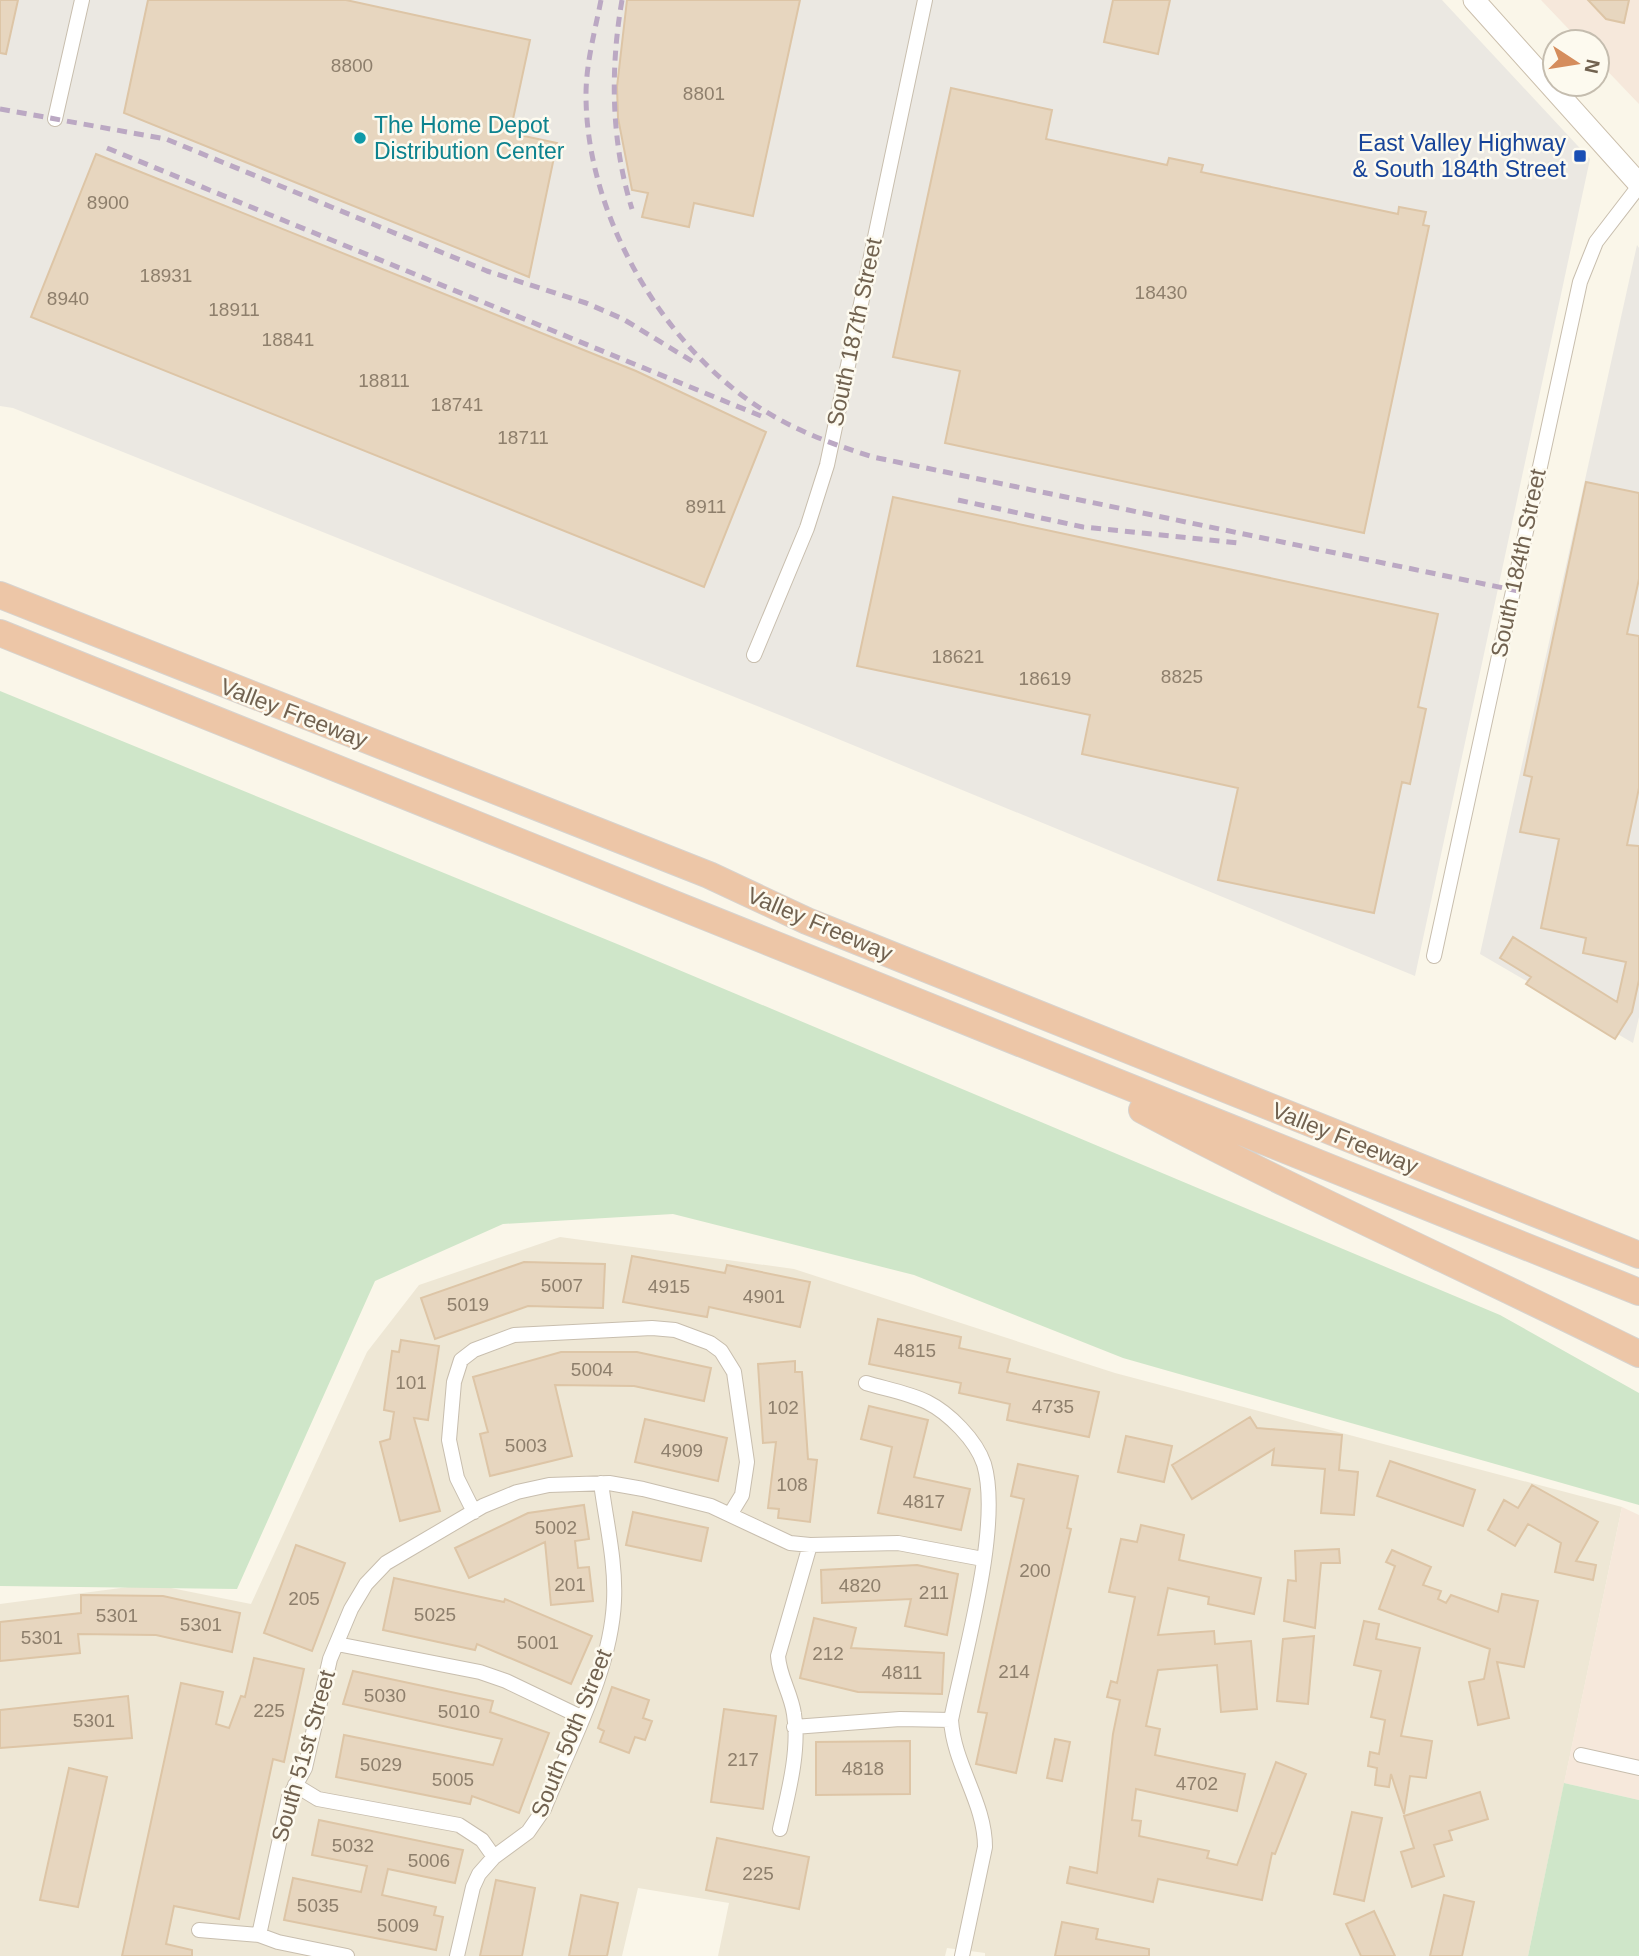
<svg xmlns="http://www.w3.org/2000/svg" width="1639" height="1956" font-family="Helvetica,sans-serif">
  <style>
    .residential { fill: #eee7d5 }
    .commercial { fill: #f6e8db }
    .industrial { fill: #ebe8e2 }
    .green { fill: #cfe6c9 }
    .building { fill: #e7d6bf; stroke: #ddc5a6; stroke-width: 2 }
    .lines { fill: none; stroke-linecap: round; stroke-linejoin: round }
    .minor-casing { stroke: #c8beae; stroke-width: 16 }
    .secondary-casing { stroke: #cbbfac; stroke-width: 23 }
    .motorway-casing { stroke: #d7d3ce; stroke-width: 28 }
    .minor { stroke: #fff; stroke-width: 14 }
    .secondary { stroke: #fff; stroke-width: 21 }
    .motorway { stroke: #edc6a7; stroke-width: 26 }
    .rail { stroke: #bba8c3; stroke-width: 5; stroke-dasharray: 10 7; stroke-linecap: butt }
    .culture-dot { fill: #0f9aa8; stroke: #fdfaef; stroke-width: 2.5 }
    .transit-dot { fill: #1a4fb4; stroke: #fdfaef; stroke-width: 2.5 }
    .labels { text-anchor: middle; stroke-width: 5; stroke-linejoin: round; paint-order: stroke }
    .number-label { font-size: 19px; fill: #8e7f6c }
    .culture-label { font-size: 23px; fill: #0d838f; stroke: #fdfaef; text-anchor: start }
    .transit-label { font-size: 23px; fill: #164399; stroke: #fdfaef; text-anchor: end }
    .street-label { font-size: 23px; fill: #716250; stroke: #fdfaef }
  </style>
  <rect width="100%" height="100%" fill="#faf6e9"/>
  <path class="residential" d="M560,1237L794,1269L1115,1373L1622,1507L1528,1956H985V1953L947,1948L945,1956H718L729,1903L638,1888L622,1956H0V1604L151,1584L251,1604L367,1352L419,1285Z"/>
  <path class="commercial" d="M1541,0H1639V104L1597,60V42H1581Z
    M1622,1507L1639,1515V1800L1564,1783Z"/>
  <path class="industrial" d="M0,0H1442L1590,159L1415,976L787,718L13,408L0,406Z
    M1637,245L1639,248V1017L1633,1043L1480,954Z"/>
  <path class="green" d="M0,691L622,946L1500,1315L1639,1393V1505L1123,1358L914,1275L673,1214L503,1224L375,1281L237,1589L0,1586Z
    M1564,1783L1639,1800V1956H1528Z"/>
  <path class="building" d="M0,0H18L6,54L0,53Z
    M148,0H346L530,40L510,133L557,143L529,277L124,113Z
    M627,0H800L753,216L694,203L689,227L642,217L648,193L632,190L618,118L617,87Z
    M1113,0H1170L1158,54L1104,42Z
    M1588,0H1629L1624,23L1606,19Z
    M951,88L1052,110L1046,139L1167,165L1169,158L1203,165L1201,172L1398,214L1399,207L1426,212L1423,225L1429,226L1364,533L945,443L960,371L893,357Z
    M96,154L636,371L766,432L704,587L31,317Z
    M1586,482L1639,493V579L1627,634L1639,636V788L1627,845L1639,846V980L1632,1012L1615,1039L1526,984L1531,977L1500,958L1513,937L1617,1002L1626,962L1583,953L1586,938L1541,928L1559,839L1520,832L1532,777L1524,775Z
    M893,497L1438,614L1418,707L1426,709L1410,784L1402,782L1374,913L1218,880L1238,788L1082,754L1090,715L857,666Z
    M632,1256L725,1273L727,1265L810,1282L800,1327L709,1307L707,1317L623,1302Z
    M524,1262L605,1264L603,1308L528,1306L435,1339L421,1298Z
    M878,1319L961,1337L959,1348L1010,1359L1007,1372L1099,1392L1089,1437L1007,1420L1010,1404L959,1393L961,1383L869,1364Z
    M401,1340L439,1346L428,1420L414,1418L440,1511L400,1521L380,1442L390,1439L394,1412L384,1410L392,1351L399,1352Z
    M561,1352H637L711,1368L704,1401L634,1386L555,1385L572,1456L490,1476L480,1434L488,1432L473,1377Z
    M795,1361V1372H802L808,1459L817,1460L810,1522L778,1518L779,1509L768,1508L776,1442L763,1443L758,1364Z
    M869,1406L928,1420L914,1477L970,1489L961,1530L878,1513L892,1447L861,1439Z
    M1250,1417L1257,1428L1342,1435L1339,1470L1358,1472L1354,1515L1321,1513L1325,1469L1272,1465L1274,1449L1192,1499L1172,1465Z
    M645,1419L727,1438L718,1481L635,1462Z
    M1126,1436L1172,1446L1164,1482L1118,1472Z
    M1390,1461L1475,1490L1463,1526L1377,1496Z
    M1018,1464L1078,1476L1067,1528L1071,1529L1016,1773L976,1764L987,1713L978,1712L1024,1499L1011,1496Z
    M1532,1485L1598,1522L1576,1561L1596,1565L1593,1580L1555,1572L1561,1543L1528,1524L1515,1546L1488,1530L1504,1500L1518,1508Z
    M584,1505L589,1539L575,1541L578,1568L589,1567L593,1601L551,1605L545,1542L469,1578L455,1548L528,1513Z
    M633,1512L708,1528L701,1561L626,1545Z
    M1141,1525L1184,1535L1179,1560L1261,1578L1254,1614L1208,1604L1209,1597L1168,1588L1158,1635L1214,1631L1215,1644L1251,1641L1257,1709L1221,1712L1217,1665L1158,1670L1146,1726L1160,1729L1155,1755L1245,1774L1237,1811L1136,1789L1132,1820L1141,1821L1139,1836L1209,1851L1207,1858L1237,1865L1276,1762L1306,1774L1275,1854L1272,1853L1262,1900L1158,1879L1153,1902L1067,1883L1070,1867L1097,1873L1113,1734L1120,1700L1107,1697L1111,1681L1117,1683L1135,1597L1109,1592L1121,1539L1137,1542Z
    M296,1545L345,1563L312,1651L264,1633Z
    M1339,1549L1340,1563H1321L1315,1628L1284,1621L1288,1580L1296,1581L1295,1551Z
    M1392,1550L1431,1567L1423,1585L1441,1591L1438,1599L1446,1603L1451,1595L1498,1612L1502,1594L1538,1601L1524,1667L1497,1662L1509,1718L1478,1725L1469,1682L1484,1679L1490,1649L1379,1609L1395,1566L1386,1562Z
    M917,1565L958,1574L947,1635L905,1626L911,1599L822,1603L821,1570Z
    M394,1578L504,1602L505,1599L592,1636L571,1684L477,1644L475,1650L383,1630Z
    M81,1595L163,1596L240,1613L232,1652L156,1635L78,1634L80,1653L0,1661V1622L81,1613Z
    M814,1618L856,1628L851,1648L944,1653L942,1694L858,1692L800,1678Z
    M1364,1621L1379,1624L1376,1639L1420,1648L1401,1736L1432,1741L1426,1778L1410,1776L1404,1814L1391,1774L1389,1787L1375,1785L1377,1768L1368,1766L1370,1752L1379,1754L1385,1720L1371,1717L1381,1671L1354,1665Z
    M1314,1636L1308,1704L1277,1701L1283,1639Z
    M254,1658L304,1669L284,1762L273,1759L239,1919L174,1906L166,1944L192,1950V1956H122L181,1683L223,1692L216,1724L229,1728L241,1696L245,1697Z
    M353,1671L493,1701L490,1712L549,1733L519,1813L472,1796L470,1804L336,1777L344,1735L493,1765L502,1739L343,1704Z
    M612,1687L649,1700L643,1718L652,1721L645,1740L635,1737L629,1753L600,1742L604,1731L598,1728Z
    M128,1696L132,1738L0,1748V1710Z
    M724,1709L776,1716L763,1809L711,1802Z
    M1055,1739L1070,1742L1062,1781L1047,1778Z
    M910,1741V1794L816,1795V1742Z
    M69,1768L107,1777L78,1907L40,1900Z
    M1480,1792L1488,1819L1449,1831L1452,1840L1434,1845L1444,1876L1412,1887L1401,1852L1414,1848L1404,1816Z
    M1352,1812L1382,1818L1364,1901L1334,1894Z
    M319,1820L463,1850L455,1883L388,1869L382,1895L436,1907L434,1915L443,1917L436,1950L284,1920L293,1878L361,1892L367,1866L312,1855Z
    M717,1838L809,1857L799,1909L706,1890Z
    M496,1880L535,1888L522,1956H480Z
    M581,1895L618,1903L607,1956H569Z
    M1444,1895L1474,1902L1462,1956H1430Z
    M1374,1911L1395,1956H1361L1346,1924Z
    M1062,1922L1098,1929L1096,1939L1149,1949V1956H1055Z"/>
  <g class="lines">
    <defs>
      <path id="minor" d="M55,119L82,0
        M754,655L807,528L827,465L925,0
        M1434,956L1580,282L1596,242L1639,186
        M866,1383C886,1389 909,1393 927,1402C949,1413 976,1440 984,1464C1002,1525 964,1655 951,1720C954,1766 985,1802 985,1847L962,1956
        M474,1512L457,1478L449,1440L454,1382L461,1360L474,1350L514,1335L652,1328L675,1330L710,1343L721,1351L734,1372L747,1462L742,1495L731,1513
        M337,1644L480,1672L506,1681L581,1717
        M794,1727L900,1719L951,1720
        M1581,1755L1639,1768
        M295,1785L318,1799L459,1825L482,1840L494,1857
        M780,1829C788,1794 800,1750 794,1714C791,1693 779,1676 778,1656L810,1545
        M199,1930L259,1935L278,1942L347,1956
        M259,1935L289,1797L305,1768L330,1659L351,1609L366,1584L386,1563L483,1506L517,1492L549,1485L609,1483L643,1489L711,1506L790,1543L810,1545L898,1543L983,1559
        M457,1956L473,1887L479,1874L494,1857L528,1832L544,1809C570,1744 611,1671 614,1601C616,1562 606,1522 601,1483"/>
      <path id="secondary" d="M1474,0L1639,184"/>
      <path id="motorway" d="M0,595L709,875L807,921L1639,1255
        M0,633L1639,1292
        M1142,1110C1305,1197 1474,1271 1639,1354"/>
    </defs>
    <use href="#minor" class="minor-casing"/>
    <use href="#secondary" class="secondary-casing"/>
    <use href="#motorway" class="motorway-casing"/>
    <use href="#minor" class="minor"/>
    <use href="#secondary" class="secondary"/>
    <use href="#motorway" class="motorway"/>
    <path class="rail" d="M601,0C595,31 586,63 586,95C586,212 659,341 757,406C793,430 832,444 873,457L1523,592
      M622,0C610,69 611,142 632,209
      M0,109L166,139L487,271L586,303L623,319L695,363
      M107,148L761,416
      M958,500L1083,527L1239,543"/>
  </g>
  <circle class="culture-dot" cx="360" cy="138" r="7"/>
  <rect class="transit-dot" x="1573" y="149" width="14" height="14" rx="3.5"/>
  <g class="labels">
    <g class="number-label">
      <text x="352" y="72">8800</text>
      <text x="704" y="100">8801</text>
      <text x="108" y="209">8900</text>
      <text x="166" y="282">18931</text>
      <text x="1161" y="299">18430</text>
      <text x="68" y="305">8940</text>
      <text x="234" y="316">18911</text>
      <text x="288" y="346">18841</text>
      <text x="384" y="387">18811</text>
      <text x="457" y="411">18741</text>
      <text x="523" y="444">18711</text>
      <text x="706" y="513">8911</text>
      <text x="958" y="663">18621</text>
      <text x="1182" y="683">8825</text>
      <text x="1045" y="685">18619</text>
      <text x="562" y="1292">5007</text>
      <text x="669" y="1293">4915</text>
      <text x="764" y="1303">4901</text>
      <text x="468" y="1311">5019</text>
      <text x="915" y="1357">4815</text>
      <text x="592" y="1376">5004</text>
      <text x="411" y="1389">101</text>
      <text x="1053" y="1413">4735</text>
      <text x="783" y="1414">102</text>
      <text x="526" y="1452">5003</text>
      <text x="682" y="1457">4909</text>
      <text x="792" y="1491">108</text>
      <text x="924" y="1508">4817</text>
      <text x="556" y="1534">5002</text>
      <text x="1035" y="1577">200</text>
      <text x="570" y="1591">201</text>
      <text x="860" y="1592">4820</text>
      <text x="934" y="1599">211</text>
      <text x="304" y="1605">205</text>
      <text x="435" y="1621">5025</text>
      <text x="117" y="1622">5301</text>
      <text x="201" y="1631">5301</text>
      <text x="42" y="1644">5301</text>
      <text x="538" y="1649">5001</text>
      <text x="828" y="1660">212</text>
      <text x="1014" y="1678">214</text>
      <text x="902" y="1679">4811</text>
      <text x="385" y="1702">5030</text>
      <text x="269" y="1717">225</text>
      <text x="459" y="1718">5010</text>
      <text x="94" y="1727">5301</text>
      <text x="743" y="1766">217</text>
      <text x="381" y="1771">5029</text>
      <text x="863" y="1775">4818</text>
      <text x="453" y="1786">5005</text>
      <text x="1197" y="1790">4702</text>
      <text x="353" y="1852">5032</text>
      <text x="429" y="1867">5006</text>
      <text x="758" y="1880">225</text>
      <text x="318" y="1912">5035</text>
      <text x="398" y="1932">5009</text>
    </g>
    <g class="culture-label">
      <text x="374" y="133">The Home Depot<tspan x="374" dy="26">Distribution Center</tspan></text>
    </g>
    <g class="transit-label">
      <text x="1566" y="151">East Valley Highway<tspan x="1566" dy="26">&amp; South 184th Street</tspan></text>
    </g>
    <g class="street-label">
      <text transform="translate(854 332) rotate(-78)" y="8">South 187th Street</text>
      <text transform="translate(1518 563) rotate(-78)" y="8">South 184th Street</text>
      <text transform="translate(294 713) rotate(21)" y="8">Valley Freeway</text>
      <text transform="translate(820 924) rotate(23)" y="8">Valley Freeway</text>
      <text transform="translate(1345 1138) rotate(22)" y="8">Valley Freeway</text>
      <text transform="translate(571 1733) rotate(-68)" y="8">South 50th Street</text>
      <text transform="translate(303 1756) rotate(-74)" y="8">South 51st Street</text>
    </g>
  </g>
  <g transform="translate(1576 63) rotate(102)"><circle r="33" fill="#fdfaef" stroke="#c5bdaf" stroke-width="2"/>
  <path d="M0-5L12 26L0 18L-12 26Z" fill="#d58d5d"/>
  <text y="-10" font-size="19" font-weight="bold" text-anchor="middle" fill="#716250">N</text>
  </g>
</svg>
